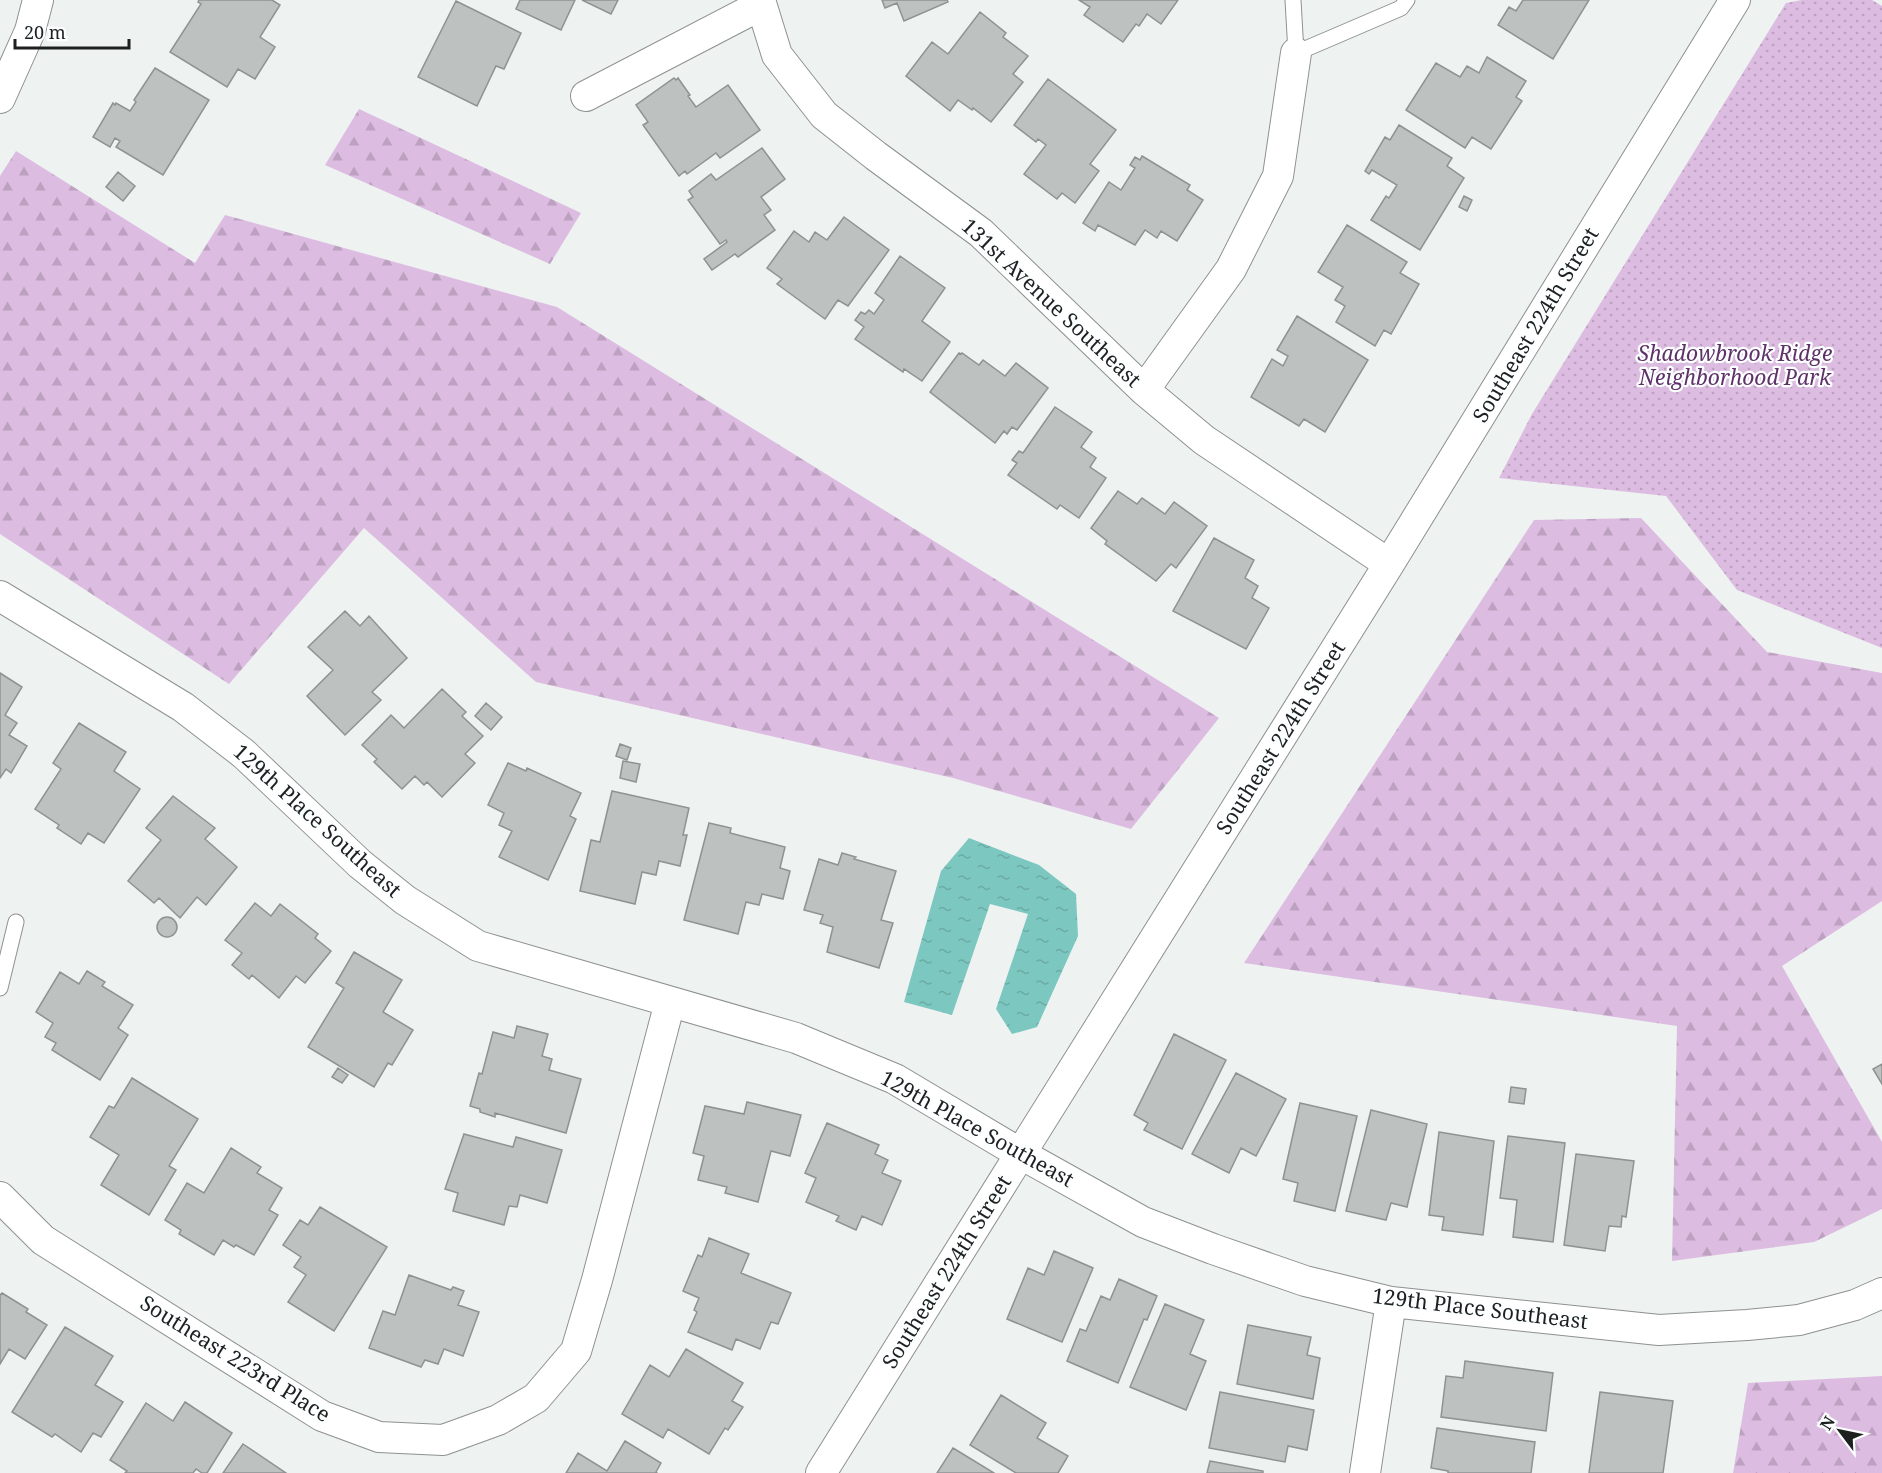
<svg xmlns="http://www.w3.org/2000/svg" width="1882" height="1473" font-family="'Noto Serif',serif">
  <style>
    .forest { fill: url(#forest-firs) }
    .park { fill: url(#park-dots) }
    .water { fill: url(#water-ripples) }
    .building { fill: #bdc1c0; stroke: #8e9292; stroke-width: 1.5 }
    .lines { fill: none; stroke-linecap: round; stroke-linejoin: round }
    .lane-casing { stroke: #8d9191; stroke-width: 17 }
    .street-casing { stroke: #8d9191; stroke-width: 32 }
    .lane { stroke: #fff; stroke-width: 15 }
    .street { stroke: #fff; stroke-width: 30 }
    .labels { text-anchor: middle; stroke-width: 4.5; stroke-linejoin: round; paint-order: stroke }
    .street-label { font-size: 21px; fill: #1e1f1f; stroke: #fcffff }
    .park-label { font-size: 21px; font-style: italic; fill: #603068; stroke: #fcffff }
  </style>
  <defs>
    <pattern id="forest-firs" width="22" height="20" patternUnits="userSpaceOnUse" patternTransform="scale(1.5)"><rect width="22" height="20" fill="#ddbce1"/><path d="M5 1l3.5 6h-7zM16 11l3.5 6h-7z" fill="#bda1c1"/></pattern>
    <pattern id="park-dots" width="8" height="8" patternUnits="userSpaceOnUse" patternTransform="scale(1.5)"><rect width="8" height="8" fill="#ddbce1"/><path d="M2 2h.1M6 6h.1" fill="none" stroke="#bda1c1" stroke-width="1.8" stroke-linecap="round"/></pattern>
    <pattern id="water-ripples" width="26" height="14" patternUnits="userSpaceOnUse" patternTransform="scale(1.5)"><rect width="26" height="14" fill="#7cc7c0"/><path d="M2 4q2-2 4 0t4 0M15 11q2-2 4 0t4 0" fill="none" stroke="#6baaa5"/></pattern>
  </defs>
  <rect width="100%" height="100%" fill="#eef2f1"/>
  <path class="forest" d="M359,109L581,213L550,264L325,165Z
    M16,151L195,263L225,215L557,307L1219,718L1131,829L953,778L536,682L364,528L229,684L0,534V176Z
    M1641,518L1767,652L1882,673V901L1782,966L1882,1142V1209L1814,1242L1672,1261L1677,1026L1244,963L1534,520Z
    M1882,1376V1473H1733L1748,1383Z"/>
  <path class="park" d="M1802,0H1872L1882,6V648L1737,590L1666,496L1499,478L1532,414L1786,3Z"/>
  <path class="water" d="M969,838L1039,865L1076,894L1078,936L1037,1027L1012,1034L996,1009L1028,914L990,904L952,1015L904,1002L941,871Z"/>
  <path class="building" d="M199,0H272L280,5L260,37L275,47L255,79L238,69L227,87L170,52L201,4L198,2Z
    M520,0H575L561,30L516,9Z
    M582,0H618L611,14Z
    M882,0H947L948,2L904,21L897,3L885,8Z
    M1079,0H1178L1161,24L1147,14L1139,26L1136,24L1123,42L1084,15L1090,7Z
    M1523,0H1589L1553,59L1498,25L1509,7L1516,11Z
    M456,1L521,33L504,69L496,66L477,106L418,77Z
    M980,12L1006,33L1003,37L1028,56L1013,74L1023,82L991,122L973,108L972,110L958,100L950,111L906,76L932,42L948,54Z
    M1487,57L1526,81L1516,97L1522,101L1491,149L1472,137L1465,148L1406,110L1436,63L1460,77L1467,66L1479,73Z
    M155,68L209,100L163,175L116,147L120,141L115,138L110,147L93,137L113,103L115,105L116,103L130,111L136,102L134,100Z
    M674,78L676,80L678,78L690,95L688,96L696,107L728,85L760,130L720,158L716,153L687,174L685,171L679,176L643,125L648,122L636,105Z
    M1048,79L1116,130L1090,164L1099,171L1075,203L1062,193L1057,199L1024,174L1046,145L1038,139L1036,142L1014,125Z
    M1399,125L1452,158L1447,166L1464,178L1420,250L1371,220L1386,196L1389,198L1397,185L1372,170L1369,174L1365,171L1385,137L1390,140Z
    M762,148L785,179L761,197L771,210L764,215L775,230L738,257L735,254L712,270L704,259L727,242L726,240L720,244L688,200L693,197L689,191L711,174L716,180Z
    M1142,156L1190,185L1187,190L1203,200L1177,241L1161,231L1157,238L1145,230L1135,245L1098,225L1095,231L1083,223L1109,182L1121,190L1135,168L1130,165L1135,157L1140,160Z
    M118,172L135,186L123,201L106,187Z
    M1464,196L1472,200L1467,211L1459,207Z
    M844,217L889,250L848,306L838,300L825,319L777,284L782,279L767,268L794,231L809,242L815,232L827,240Z
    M1347,225L1407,262L1400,273L1419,284L1391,334L1384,330L1375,346L1336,322L1345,306L1335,300L1343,287L1318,272Z
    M900,256L945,288L922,321L950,342L922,381L904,369L903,372L855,339L864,327L855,320L861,312L865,314L869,310L874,314L884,300L875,293Z
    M1297,316L1368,360L1325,432L1304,419L1299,426L1251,397L1272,359L1283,366L1288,356L1277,350Z
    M959,353L961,354L962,353L979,365L983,360L1005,376L1016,363L1048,388L1017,430L1012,427L1007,434L1004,431L995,443L930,392Z
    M1055,407L1092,432L1081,447L1096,458L1090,467L1106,478L1079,518L1060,505L1057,509L1008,475L1017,463L1012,460L1019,451L1023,453Z
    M1118,491L1137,504L1142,498L1165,514L1174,502L1207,526L1176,568L1171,564L1156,581L1105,544L1107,541L1091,528Z
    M1214,538L1254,560L1245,578L1258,586L1252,598L1269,608L1246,649L1173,611Z
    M345,611L360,626L369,616L407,658L372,692L381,700L345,735L307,696L333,670L308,647Z
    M0,673L22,687L5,715L17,723L9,735L27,746L11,773L6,769L0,778Z
    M442,689L466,712L462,716L483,736L465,754L475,763L442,797L427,782L424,785L415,776L402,789L374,762L377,759L362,745L391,715L404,728Z
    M486,703L502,717L491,730L475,716Z
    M79,723L126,752L114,771L140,789L104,843L88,833L81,844L57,828L59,825L35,809L61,769L53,763Z
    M620,744L631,748L627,760L616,756Z
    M623,761L640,764L636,782L620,778Z
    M508,763L526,771L527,768L581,793L570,816L576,819L548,880L499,857L512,831L499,825L504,813L488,805Z
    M612,791L689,808L683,835H687L680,866L659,861L656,875L642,872L635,904L580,891L591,840L600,842Z
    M173,796L215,828L205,839L237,867L206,905L197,897L180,918L159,898L154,903L128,881L161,840L146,828Z
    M709,823L731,828L730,833L785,847L780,868L790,871L783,899L762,894L759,905L746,902L738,934L684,920Z
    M842,853L856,857L854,859L896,871L881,920L893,923L879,968L827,952L833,927L820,923L823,915L804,910L819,859L838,865Z
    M255,903L271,916L280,904L318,934L315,938L331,951L305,983L296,976L279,998L252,975L249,979L232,965L242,953L225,940Z
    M157 927a10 10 0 1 1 20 0a10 10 0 1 1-20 0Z
    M354,952L402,980L383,1012L413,1030L392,1065L388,1063L374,1087L308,1047L344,988L336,983Z
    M87,971L105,982L102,986L133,1005L118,1028L128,1035L100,1080L52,1050L56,1043L45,1037L53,1023L36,1012L60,972L79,984Z
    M517,1026L548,1034L542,1056L552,1059L549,1070L581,1079L566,1133L495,1113V1117L480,1112V1109L470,1106L479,1073L482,1074L493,1032L514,1038Z
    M1174,1034L1226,1060L1182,1149L1144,1130L1148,1123L1134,1115Z
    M1882,1064V1084L1873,1069Z
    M338,1068L348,1075L342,1083L332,1077Z
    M1236,1073L1286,1099L1256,1156L1241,1148L1229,1173L1192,1154Z
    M132,1078L198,1119L169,1166L176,1170L149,1215L101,1185L119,1155L90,1137L109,1106L114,1108Z
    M1511,1087L1526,1089L1524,1104L1509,1102Z
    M747,1102L801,1115L790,1156L771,1151L758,1202L725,1193L727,1187L698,1180L704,1156L693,1153L705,1106L744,1114Z
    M1300,1103L1357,1116L1335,1211L1294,1201L1298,1183L1283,1179Z
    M1371,1110L1427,1124L1407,1207L1391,1203L1386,1220L1346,1211Z
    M827,1123L879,1145L875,1154L888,1160L882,1173L901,1181L882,1225L862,1216L856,1230L836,1221L839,1216L806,1202L816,1178L805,1173Z
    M1439,1132L1494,1141L1483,1235L1442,1230L1444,1217L1429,1215Z
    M464,1134L513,1147L516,1137L562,1150L547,1203L520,1195L517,1207L509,1206L504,1225L453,1211L458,1193L445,1189Z
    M1508,1136L1565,1143L1553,1242L1513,1237L1517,1200L1500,1198Z
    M231,1148L261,1167L257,1173L282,1188L269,1210L278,1215L254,1255L236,1245L234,1247L223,1240L214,1255L179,1234L181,1230L165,1220L187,1183L204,1193Z
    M1576,1154L1634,1161L1626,1217L1622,1216L1621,1227L1609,1226L1605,1251L1564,1245Z
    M320,1207L387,1247L334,1331L288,1302L306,1275L294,1267L301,1257L283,1245L300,1220L308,1225Z
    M709,1238L749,1254L741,1273L791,1293L778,1324L771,1322L760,1349L736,1339L732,1350L688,1332L697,1312L694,1310L699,1298L683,1291L698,1255L702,1257Z
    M1054,1251L1093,1268L1062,1342L1007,1319L1028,1268L1044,1275Z
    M409,1275L451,1290L453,1287L464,1291L458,1305L479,1312L463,1356L444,1349L438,1364L425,1360L421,1367L369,1348L383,1311L395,1315Z
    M1119,1279L1157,1296L1147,1320L1144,1319L1118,1383L1067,1361L1080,1329L1086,1331L1101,1296L1110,1300Z
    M2,1293L28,1309L26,1312L47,1325L25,1359L9,1349L0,1364V1295Z
    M1165,1304L1204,1320L1190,1354L1206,1361L1186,1410L1130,1387Z
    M1248,1325L1311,1337L1307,1355L1320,1358L1313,1399L1237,1384Z
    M65,1327L113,1356L95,1385L123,1402L101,1437L93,1433L81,1452L55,1434L52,1437L12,1412Z
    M686,1349L743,1383L732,1401L743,1407L728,1430L725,1428L709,1454L668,1429L663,1438L622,1414L650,1365L669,1377Z
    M1465,1361L1553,1373L1546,1431L1441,1417L1446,1376L1463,1378Z
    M1220,1392L1314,1410L1307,1450L1288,1446L1285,1462L1209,1448Z
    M1600,1392L1673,1401L1663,1473H1589Z
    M1001,1395L1046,1423L1037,1438L1068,1456L1058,1473H1016L970,1445Z
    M185,1402L232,1433L207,1473H202L196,1469L193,1473H125L127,1471L110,1460L146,1403L173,1421Z
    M1437,1428L1535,1442L1531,1473H1448V1471L1431,1468Z
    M625,1441L661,1463L656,1472L657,1473H566L578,1453L607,1471Z
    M243,1444L286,1473H223Z
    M953,1448L994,1473H937Z
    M1210,1461L1263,1471V1473H1207Z"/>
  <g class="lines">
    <defs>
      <path id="lane" d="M1293,0L1296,53L1401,8L1407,0
        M0,988L16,922"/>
      <path id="street" d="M760,0L777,55L824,115L876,156L981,233L1144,390L1204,440L1389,564
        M586,96L761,5
        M0,98L30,31L38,0
        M1144,390L1231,269L1278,176L1296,53
        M0,596L183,707L244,754L360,864L405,900L478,946L796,1038L895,1079L1021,1154L1143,1222L1213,1249L1305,1281L1391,1302L1659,1330L1747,1325L1799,1320L1855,1305L1882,1293
        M0,1197L43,1240L322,1416L379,1437L443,1440L498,1420L536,1398L576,1351L597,1280L670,1002
        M821,1473L1389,564L1735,0
        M1365,1473L1391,1302"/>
    </defs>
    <use href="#lane" class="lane-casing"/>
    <use href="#street" class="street-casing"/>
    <use href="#lane" class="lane"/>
    <use href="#street" class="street"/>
  </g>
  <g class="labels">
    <g class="street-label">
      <text transform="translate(1051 303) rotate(43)" y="7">131st Avenue Southeast</text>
      <text transform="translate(1536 325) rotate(-59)" y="7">Southeast 224th Street</text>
      <text transform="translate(1281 738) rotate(-58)" y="7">Southeast 224th Street</text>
      <text transform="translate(317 821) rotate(42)" y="7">129th Place Southeast</text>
      <text transform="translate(977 1129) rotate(29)" y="7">129th Place Southeast</text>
      <text transform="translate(947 1272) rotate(-58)" y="7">Southeast 224th Street</text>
      <text transform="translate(1480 1309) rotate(7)" y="7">129th Place Southeast</text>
      <text transform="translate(235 1359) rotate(32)" y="7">Southeast 223rd Place</text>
    </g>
    <g class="park-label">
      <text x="1735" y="361">Shadowbrook Ridge<tspan x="1735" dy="24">Neighborhood Park</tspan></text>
    </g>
  </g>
  <g transform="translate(1840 1431) rotate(302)" stroke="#fcffff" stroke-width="4.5" paint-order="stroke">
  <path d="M0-4.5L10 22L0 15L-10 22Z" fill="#1e1f1f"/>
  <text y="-9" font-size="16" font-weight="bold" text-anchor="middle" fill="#1e1f1f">N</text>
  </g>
  <path d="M15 39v9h114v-9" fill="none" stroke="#1e1f1f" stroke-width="3"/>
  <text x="24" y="39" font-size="18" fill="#1e1f1f" stroke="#fcffff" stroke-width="4.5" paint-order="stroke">20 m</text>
</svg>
